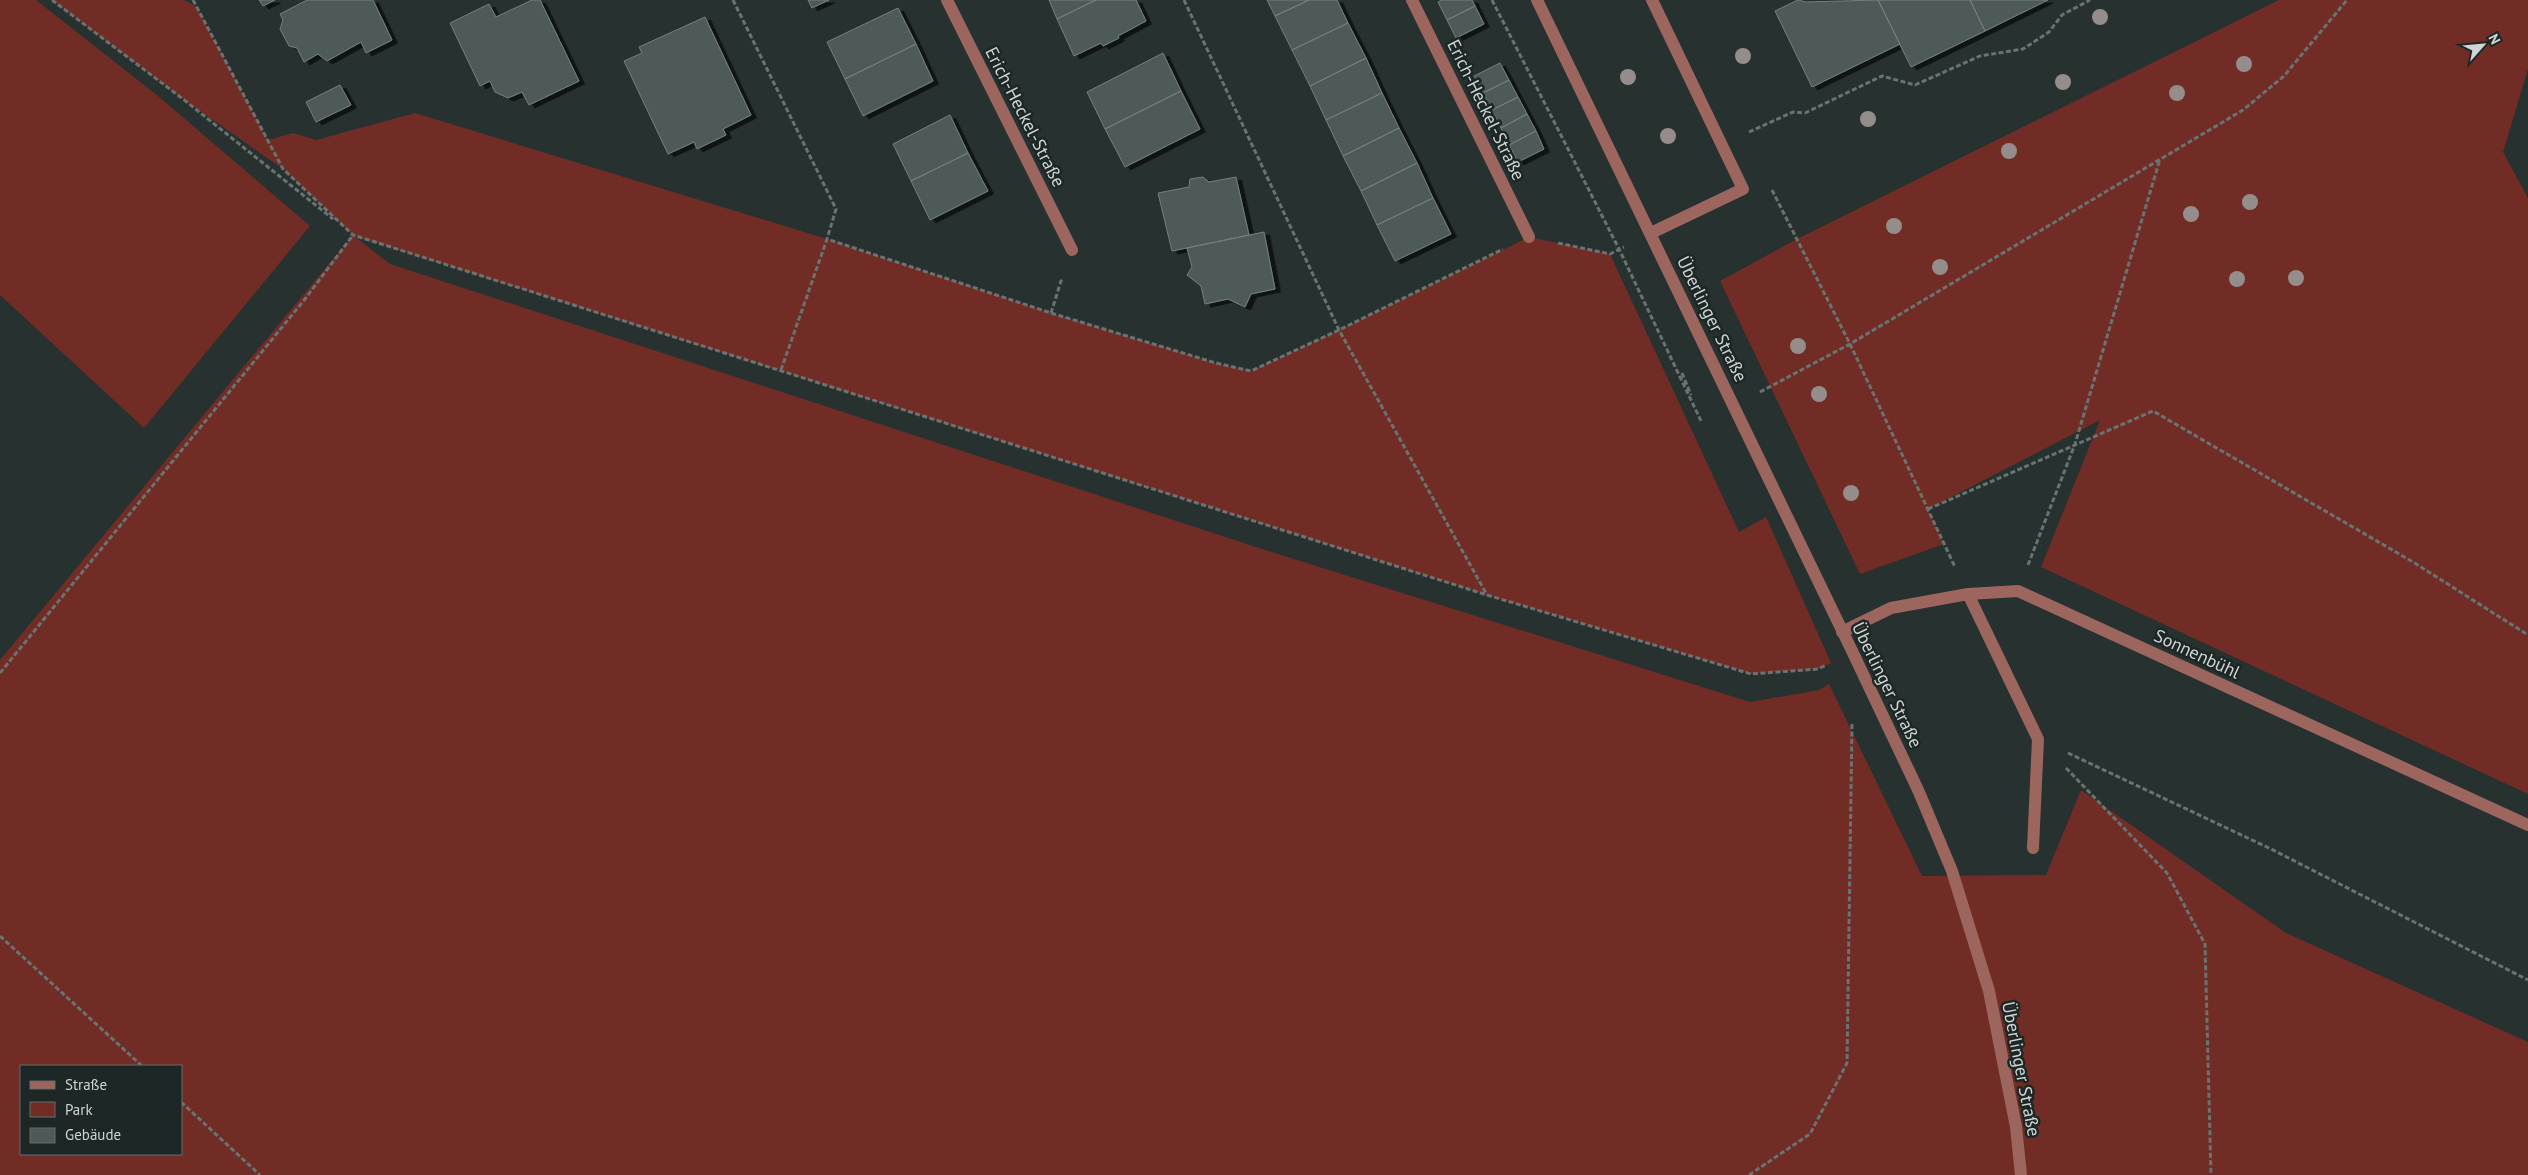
<svg xmlns="http://www.w3.org/2000/svg" width="2528" height="1175" font-family="'PT Sans',sans-serif">
  <style>
    .green { fill: #712d25; fill-rule: evenodd }
    .building { fill: #4e5a58; stroke: #74807e; filter: url(#shadow) }
    .lines { fill: none; stroke-linecap: round; stroke-linejoin: round }
    .path { stroke: #6a7372; stroke-width: 3; stroke-dasharray: 5 2.5; stroke-linecap: butt }
    .minor { stroke: #9c665e; stroke-width: 12 }
    .tree { fill: #958d8b }
    .labels { text-anchor: middle; stroke-width: 5; stroke-linejoin: round; paint-order: stroke }
    .street-label { font-size: 18px; fill: #ced5d4; stroke: #1d2726 }
  </style>
  <defs>
    <filter id="shadow"><feDropShadow dx="5.5" dy="3" stdDeviation="0" flood-color="#0009"/></filter>
  </defs>
  <rect width="100%" height="100%" fill="#263130"/>
  <path class="green" d="M0,0H36L158,96L310,226L144,428L0,295Z
    M52,0H184L197,7L268,140L293,133L316,140L415,113L827,239L1051,313L1216,363L1251,371L1339,330L1529,237L1610,254L1739,532L1766,517L1831,663L1818,669L1751,674L1487,595L354,236L390,264L1259,548L1750,702L1819,690L1829,684L1922,876L2046,875L2081,790L2286,933L2528,1042V1175H0V660L353,235L283,169L183,99ZM21,1066H181V1154H21Z
    M2279,0H2528V69L2503,152L2528,198V794L2041,567L2100,420L1928,509L1944,544L1860,574L1720,281L1797,239Z"/>
  <path class="building" d="M259,0H275L263,6Z
    M307,0H373L392,40L366,53L361,42L327,61L318,54L304,62L297,48L289,46L280,29L283,20L280,14Z
    M532,0H540L579,81L529,105L522,92L508,98L495,92L490,81L480,86L450,23L489,4L496,17Z
    M808,0H829L812,8Z
    M1049,0H1096L1057,19Z
    M1096,0H1136L1146,21L1118,36L1119,38L1103,46L1101,43L1074,56L1057,19Z
    M1267,0H1309L1275,16Z
    M1309,0H1337L1348,23L1292,50L1275,16Z
    M1442,0H1472L1475,6L1447,20L1438,2Z
    M1798,0L1806,2L1878,0L1900,44L1812,87L1775,11Z
    M1878,0H1970L1985,31L1911,67Z
    M1970,0H2048L1985,31Z
    M1475,6L1484,24L1456,38L1447,20Z
    M898,8L916,44L845,79L827,42Z
    M705,17L751,115L723,129L726,135L697,149L694,142L668,154L624,61L642,53L639,47Z
    M1348,23L1366,58L1310,86L1292,50Z
    M916,44L933,81L863,116L845,79Z
    M1163,53L1181,91L1105,129L1087,92Z
    M1366,58L1382,93L1326,120L1310,86Z
    M1500,63L1509,80L1483,93L1474,76Z
    M1509,80L1518,97L1492,110L1483,93Z
    M340,85L351,105L316,122L306,102Z
    M1181,91L1200,129L1125,167L1105,129Z
    M1382,93L1399,128L1343,156L1326,120Z
    M1518,97L1527,114L1501,128L1492,110Z
    M1527,114L1536,131L1509,145L1501,128Z
    M950,115L968,153L911,181L893,144Z
    M1399,128L1417,163L1361,191L1343,156Z
    M1536,131L1544,149L1518,162L1509,145Z
    M968,153L988,191L930,220L911,181Z
    M1417,163L1433,198L1377,225L1361,191Z
    M1203,177L1209,182L1236,177L1249,235L1172,251L1158,193L1189,187L1190,179Z
    M1433,198L1451,234L1395,261L1377,225Z
    M1264,232L1275,289L1251,294L1245,307L1228,299L1205,304L1201,286L1187,275L1192,267L1187,248Z"/>
  <g class="lines">
    <path class="path" d="M52,0L183,99L333,219
      M193,0L283,169L353,235L1487,595L1751,674L1818,669L1826,665
      M733,0L836,209L827,239
      M1184,0L1339,330L1487,595
      M1492,0L1619,249L1702,423
      M1749,132L1793,112L1805,113L1882,76L1915,85L1980,56L2023,49L2049,32L2062,15L2090,0
      M1772,190L1850,344L1955,567
      M1558,243L1610,254L1624,247
      M1051,313L1062,278
      M781,370L827,239L1051,313L1216,363L1251,371L1339,330L1503,249
      M1682,373L1691,395
      M1760,392L1850,344L2243,110L2284,76L2347,0
      M1928,509L2153,411L2413,562L2528,635
      M2028,565L2075,444L2160,159
      M0,673L305,299L353,235L351,234
      M2068,753L2271,849L2528,980
      M2066,768L2167,873L2205,944L2211,1175
      M0,936L142,1066
      M181,1102L260,1175
      M1749,1175L1810,1134L1847,1063L1852,723"/>
    <path class="minor" d="M947,0L1072,250
      M1412,0L1529,237
      M1537,0L1853,653L1919,792L1952,871L1989,991L2016,1127L2021,1175
      M1651,233L1743,189L1652,0
      M1968,594L2038,739L2033,848
      M1842,632L1891,608L1968,594L2018,591L2528,825"/>
  </g>
  <g class="tree">
    <circle cx="2100" cy="17" r="8"/>
    <circle cx="1743" cy="56" r="8"/>
    <circle cx="2244" cy="64" r="8"/>
    <circle cx="1628" cy="77" r="8"/>
    <circle cx="2063" cy="82" r="8"/>
    <circle cx="2177" cy="93" r="8"/>
    <circle cx="1868" cy="119" r="8"/>
    <circle cx="1668" cy="136" r="8"/>
    <circle cx="2009" cy="151" r="8"/>
    <circle cx="2250" cy="202" r="8"/>
    <circle cx="2191" cy="214" r="8"/>
    <circle cx="1894" cy="226" r="8"/>
    <circle cx="1940" cy="267" r="8"/>
    <circle cx="2296" cy="278" r="8"/>
    <circle cx="2237" cy="279" r="8"/>
    <circle cx="1798" cy="346" r="8"/>
    <circle cx="1819" cy="394" r="8"/>
    <circle cx="1851" cy="493" r="8"/>
  </g>
  <g class="labels">
    <g class="street-label">
      <text transform="translate(1486 110) rotate(64)" y="6">Erich-Heckel-Straße</text>
      <text transform="translate(1025 117) rotate(63)" y="6">Erich-Heckel-Straße</text>
      <text transform="translate(1712 319) rotate(64)" y="6">Überlinger Straße</text>
      <text transform="translate(2197 654) rotate(25)" y="6">Sonnenbühl</text>
      <text transform="translate(1887 685) rotate(64)" y="6">Überlinger Straße</text>
      <text transform="translate(2021 1069) rotate(79)" y="6">Überlinger Straße</text>
    </g>
  </g>
  <rect x="20" y="1065" width="162" height="90" fill="#1d2726" stroke="#646d6c"/>
  <rect x="30" y="1081" width="25" height="8" fill="#9c665e" stroke="#646d6c"/>
  <text x="65" y="1090" font-size="15" fill="#ced5d4">Straße</text>
  <rect x="30" y="1102" width="25" height="15" fill="#712d25" stroke="#646d6c"/>
  <text x="65" y="1115" font-size="15" fill="#ced5d4">Park</text>
  <rect x="30" y="1128" width="25" height="15" fill="#4e5a58" stroke="#646d6c"/>
  <text x="65" y="1140" font-size="15" fill="#ced5d4">Gebäude</text>
  <g transform="translate(2483 45) rotate(63)" stroke="#1d2726" stroke-width="4" paint-order="stroke">
  <path d="M0-4L9 19L0 12L-9 19Z" fill="#ced5d4"/>
  <text y="-8" font-size="14" font-weight="bold" text-anchor="middle" fill="#ced5d4">N</text>
  </g>
</svg>
